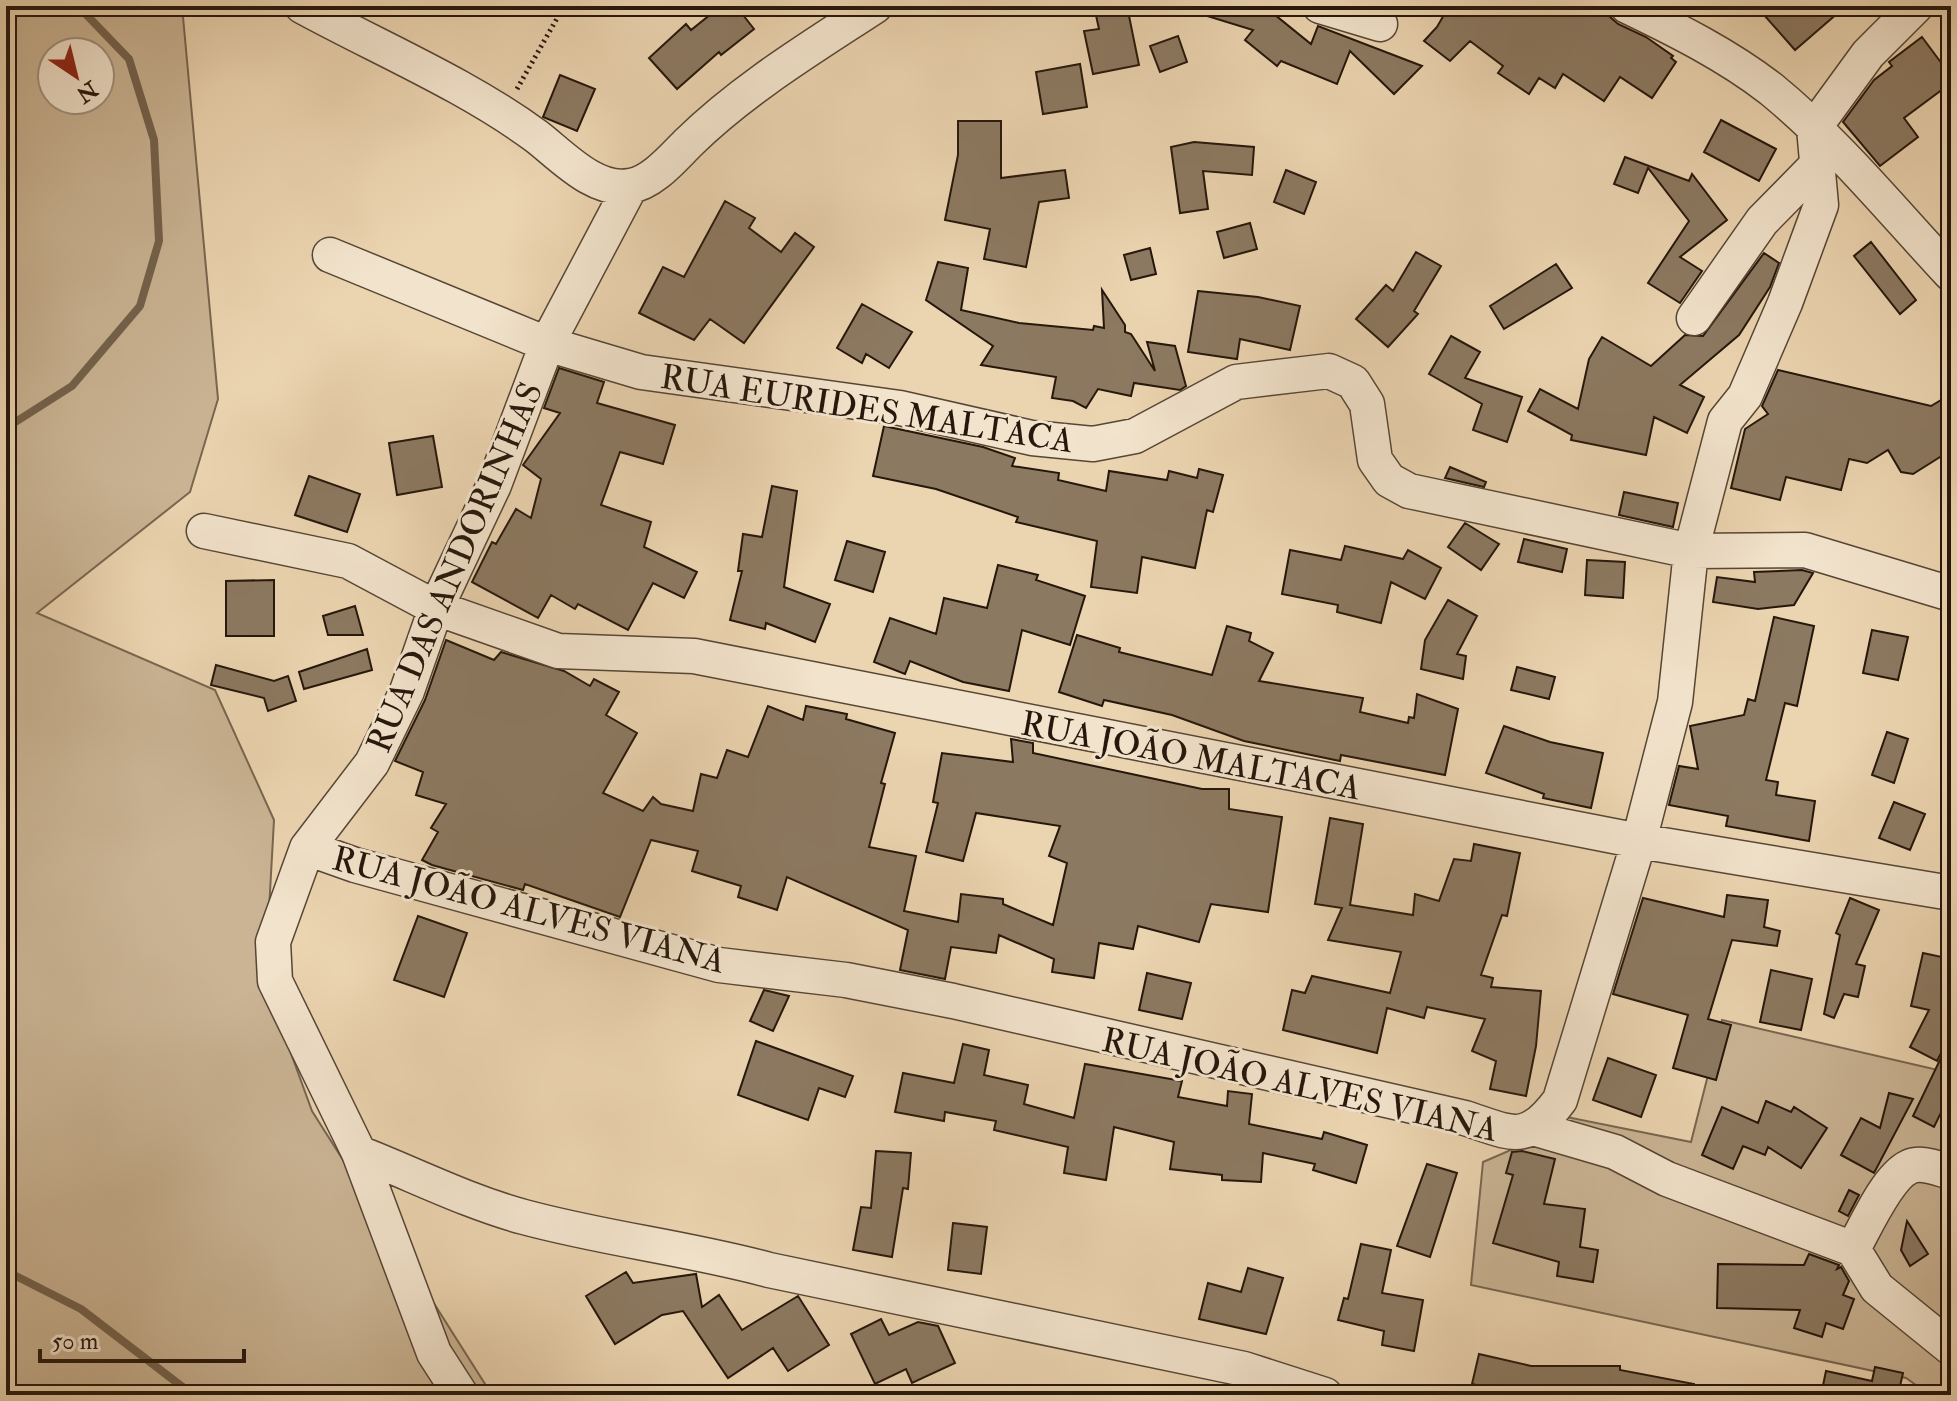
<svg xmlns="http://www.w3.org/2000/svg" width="1957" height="1401" font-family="'IM FELL Double Pica',serif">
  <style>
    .green { fill: #cab494; stroke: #786650; stroke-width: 2; fill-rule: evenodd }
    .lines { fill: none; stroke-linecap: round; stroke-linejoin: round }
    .stream { stroke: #74624d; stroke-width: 8 }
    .building { fill: #8c7961; stroke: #26170c; stroke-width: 2 }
    .minor-casing { stroke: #574635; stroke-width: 37 }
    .path { stroke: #26170c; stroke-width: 5; stroke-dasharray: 2 4; stroke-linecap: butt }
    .minor { stroke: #f2e3cc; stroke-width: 34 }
    .labels { text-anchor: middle; stroke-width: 6; stroke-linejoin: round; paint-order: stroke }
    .street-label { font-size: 34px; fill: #26170c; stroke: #f2e3cc }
  </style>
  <rect width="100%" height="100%" fill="#ebd4b0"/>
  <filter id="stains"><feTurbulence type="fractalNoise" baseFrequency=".0025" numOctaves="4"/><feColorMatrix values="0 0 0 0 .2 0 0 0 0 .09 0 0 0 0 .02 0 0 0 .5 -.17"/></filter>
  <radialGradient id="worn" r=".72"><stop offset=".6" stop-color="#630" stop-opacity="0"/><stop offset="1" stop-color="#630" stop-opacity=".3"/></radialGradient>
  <path class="green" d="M6,6H182L218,399L190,492L37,613L215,690L274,820L265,982L312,1111L492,1395H6ZM52,52H100V100H52Z
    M1722,1020L1951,1073V1395H1930L1906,1378L1471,1285L1483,1162L1518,1147L1552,1114L1691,1142Z"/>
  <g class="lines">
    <path class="stream" d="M6,428L72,386L140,306L159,241L154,140L129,59L78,6
      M6,1271L81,1309L193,1395"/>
  </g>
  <path class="building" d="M721,6H736L754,29L721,55L719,52L677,89L649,58L686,24L691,30Z
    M1094,6H1127L1139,65L1093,74L1084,31L1099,29Z
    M1205,6H1264L1311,44L1318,26L1422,66L1394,94L1350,51L1337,84L1281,61L1277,66L1245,40L1253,30L1204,15Z
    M1449,6H1607L1610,17L1618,24L1646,37L1673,56L1671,58L1676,62L1652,98L1620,77L1604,101L1563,74L1555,88L1539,78L1529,94L1498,73L1503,66L1470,41L1450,61L1424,41L1437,27Z
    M1756,6H1846L1795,50Z
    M1178,36L1187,62L1160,72L1150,46Z
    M1922,37L1951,76V83L1904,118L1918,137L1880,166L1843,122L1874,80L1892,66L1889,62Z
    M1080,64L1087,107L1043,114L1036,72Z
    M560,75L595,89L577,131L543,117Z
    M1721,120L1776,149L1759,181L1704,152Z
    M958,121H1001V178L1065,170L1069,198L1039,202L1026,267L984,259L990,229L945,220L958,155Z
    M1194,142L1254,147L1252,175L1203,171L1208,209L1180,213L1171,147Z
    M1625,157L1689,181L1692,174L1727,220L1680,257L1702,271L1680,303L1648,283L1689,221L1648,168L1638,193L1614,184Z
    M1286,170L1316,182L1304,214L1274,202Z
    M725,201L755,218L749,228L781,252L795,233L814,247L744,343L710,319L694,340L639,313L663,267L684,277Z
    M1250,223L1257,249L1224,258L1217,232Z
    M1871,242L1916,300L1900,314L1854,256Z
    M1150,248L1156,274L1131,280L1124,255Z
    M1416,252L1441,266L1414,311L1418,314L1388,347L1356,319L1386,285L1393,291Z
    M1764,253L1779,263L1770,287L1739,335L1680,385L1704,397L1687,433L1654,417L1646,455L1571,440L1572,435L1528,411L1540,389L1578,409L1589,359L1602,337L1651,366L1685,335L1703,336Z
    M938,262L968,268L961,310L1019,323L1093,330L1094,326L1104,328L1102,290L1125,325V332L1131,334L1155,371L1147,342L1175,346L1186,386L1180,390L1134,383L1131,396L1098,389L1086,408L1073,401L1052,398L1056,377L981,365L993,346L926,300Z
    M1556,264L1572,288L1504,329L1490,306Z
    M1198,291L1258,297L1300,306L1290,350L1240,339L1237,359L1188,352Z
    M862,304L912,332L889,368L866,354L862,363L837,348Z
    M1451,336L1480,352L1465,378L1522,397L1507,442L1473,430L1482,404L1429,374Z
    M559,368L604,382L597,403L675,425L663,464L620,452L601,505L651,522L644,547L697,572L684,598L653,583L628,630L578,604L575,609L551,595L538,618L472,582L492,542L496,544L516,509L531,518L541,479L523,465L560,413L544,408Z
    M1778,370L1931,406L1951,394L1948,452L1913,474L1901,472L1888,450L1867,463L1849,459L1841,490L1786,477L1780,500L1731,488L1745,429L1768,414L1762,406Z
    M884,426L983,447L1015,458L1012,466L1059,473L1058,480L1106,491L1109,471L1167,480L1169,471L1197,478L1199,469L1223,475L1213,512L1207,510L1195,568L1142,557L1137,593L1091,587L1097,541L1016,522L1018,517L936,489L873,476Z
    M433,436L442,487L397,495L389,443Z
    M1450,467L1486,482L1484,487L1445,478Z
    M309,476L360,494L347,532L295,515Z
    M772,486L797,491L784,587L830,604L815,642L766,623L765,629L730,620L742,571H738L743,534L762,537Z
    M1624,492L1678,503L1673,527L1619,515Z
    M1465,523L1499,544L1481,570L1448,547Z
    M1524,539L1567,549L1562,572L1518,562Z
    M847,541L885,552L873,592L835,580Z
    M1345,546L1403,559L1408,550L1441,568L1425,599L1391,582L1381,623L1337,612L1338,605L1282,594L1290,550L1341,560Z
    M1587,560L1625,562L1623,598L1585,595Z
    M998,565L1038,575L1036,580L1085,596L1070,645L1022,630L1009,691L963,682L910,661L905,674L874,662L890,618L936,634L944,598L987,608Z
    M1802,570L1813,573L1794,605L1758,609L1713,602L1717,577L1755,582L1754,572Z
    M274,580V636H226V581Z
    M1448,600L1477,616L1457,654L1466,656L1463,679L1421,669L1425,640Z
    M355,606L363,635H328L323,616Z
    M1774,617L1814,626L1797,706L1785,703L1766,780L1778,782L1776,795L1815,801L1809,841L1726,826L1728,816L1669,805L1679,766L1698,769L1690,726L1744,715L1748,699L1755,701Z
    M1227,626L1251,633L1249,641L1273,653L1259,681L1363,698L1360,712L1408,723L1409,717L1414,718L1417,694L1458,709L1445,775L1341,755L1340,761L1244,741L1172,715L1104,700L1102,706L1059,692L1077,635L1120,648L1119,652L1212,675Z
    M1872,630L1908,637L1898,680L1863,673Z
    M446,640L494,660L501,652L564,671L590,686L594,679L619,692L606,715L637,733L603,793L643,811L653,797L661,804L693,811L701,774L717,778L727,750L748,757L768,706L803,720L806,706L847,714L846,719L895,733L881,783L885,784L869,847L916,856L904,911L958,922L961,894L1003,899V904L1053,925L1067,863L1049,856L1060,826L976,813L963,861L926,852L938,803L933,802L942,753L1013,762L1011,739L1033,743V753L1202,789H1229V809L1282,817L1268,912L1211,904L1199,942L1138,926L1133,949L1099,943L1094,978L1052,972L1054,959L999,935L996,953L951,947L945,979L900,970L908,930L787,877L777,910L738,897L741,886L692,871L698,851L651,840L620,917L525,884L523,890L432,865L422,860L438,832L431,828L446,804L416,795L423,772L395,761L425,700Z
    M367,649L372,670L304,689L299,672Z
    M216,665L274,681L288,676L296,701L268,711L264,698L211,685Z
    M1517,667L1555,677L1549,699L1511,690Z
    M1504,726L1550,742L1603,753L1591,808L1543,798L1544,794L1486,773Z
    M1887,732L1908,739L1894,783L1872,775Z
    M1894,802L1925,814L1910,850L1879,838Z
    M1330,818L1363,824L1350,905L1413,915L1415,894L1439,901L1454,859L1471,861L1474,844L1520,853L1507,916L1502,915L1481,975L1493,978L1491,987L1541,991L1536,1046L1526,1096L1490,1089L1496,1061L1472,1051L1485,1019L1427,1007L1424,1018L1387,1008L1377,1053L1283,1030L1292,990L1305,993L1312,976L1390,993L1401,952L1328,940L1342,908L1315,904Z
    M1727,895L1768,900L1764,927L1780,931L1777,946L1732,940L1708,1019L1731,1025L1716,1080L1673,1068L1688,1015L1613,994L1643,898L1724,917Z
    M1850,898L1879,910L1856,964L1865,966L1858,997L1844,994L1834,1018L1824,1014L1840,935L1836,933Z
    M418,916L467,933L444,997L394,980Z
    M1923,953L1951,959V1033L1937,1061L1910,1047L1929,1010L1911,1006Z
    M1771,970L1812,979L1801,1030L1760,1022Z
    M1147,973L1191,983L1182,1019L1139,1010Z
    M764,990L789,996L773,1031L750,1021Z
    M1951,1037V1092L1934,1127L1913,1116Z
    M756,1041L853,1076L845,1097L819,1088L808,1120L738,1095Z
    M963,1044L989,1050L984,1075L1028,1085L1024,1104L1074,1118L1085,1064L1182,1081L1178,1097L1227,1106L1228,1091L1252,1094L1249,1124L1322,1139L1324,1132L1367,1145L1356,1183L1313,1170L1315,1164L1263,1153L1261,1182L1222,1180V1175L1170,1169L1174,1142L1114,1127L1106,1180L1064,1173L1068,1147L994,1130L996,1121L945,1112L944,1121L895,1112L903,1073L954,1083Z
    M1608,1058L1656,1075L1641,1117L1593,1100Z
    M1889,1093L1913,1099L1874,1173L1841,1155L1861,1118L1880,1128Z
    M1766,1101L1791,1112L1794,1107L1827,1128L1801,1168L1768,1147L1765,1155L1743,1146L1733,1169L1702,1155L1722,1107L1758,1123Z
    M876,1151L911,1153L908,1189L903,1188L892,1257L853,1250L861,1207L871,1208Z
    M1522,1151L1555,1159L1544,1204L1585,1209L1580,1247L1598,1250L1593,1282L1557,1276L1559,1262L1493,1243L1513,1175L1506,1173L1512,1152Z
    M1427,1164L1457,1173L1430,1257L1397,1246Z
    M1849,1190L1859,1195L1848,1216L1839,1211Z
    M1907,1221L1928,1254L1910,1266L1901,1250Z
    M953,1223L987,1227L981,1274L948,1270Z
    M1361,1244L1391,1250L1382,1293L1423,1300L1414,1351L1382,1345L1384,1331L1338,1320L1344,1298L1348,1299Z
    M1809,1254L1839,1265L1837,1269L1841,1267L1849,1281L1843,1295L1854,1299L1843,1329L1826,1323L1822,1337L1794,1328L1800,1310L1717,1308L1718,1264L1804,1265Z
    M1248,1268L1283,1278L1266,1334L1199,1319L1208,1283L1241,1292Z
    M626,1272L633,1283L696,1274L702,1307L719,1295L742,1330L798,1296L829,1345L788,1371L773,1348L728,1378L683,1311L662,1315L615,1344L586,1296Z
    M881,1319L889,1335L918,1322L938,1326L955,1363L912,1383L906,1369L875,1384L851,1334Z
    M1479,1354L1531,1366H1620V1370L1694,1384L1693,1395H1520L1472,1384Z
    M1875,1367L1903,1373L1898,1395H1821L1826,1371L1872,1381Z"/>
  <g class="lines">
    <defs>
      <path id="minor" d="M302,6C379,48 465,84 536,136C561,155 595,193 630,186C652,183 673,158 688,143C743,89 811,48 875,6
        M1320,6L1380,24
        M1627,6C1677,30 1727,55 1771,89C1837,143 1893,212 1951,274
        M330,255L547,344L641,372L900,408L1032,438L1093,444L1135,436L1236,382L1329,371L1353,382L1367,404L1375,460L1389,480L1409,491L1691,551L1805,550L1951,594
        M1694,318L1762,221L1817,165
        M204,531L348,561L436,608L558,651L694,656L1639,841L1951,893
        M307,848L355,865L719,965L846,980L953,1001L1465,1118C1511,1133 1526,1146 1560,1100L1639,841L1675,702L1691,551L1725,421L1745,396L1785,303L1821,205L1814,128L1868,54L1916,6
        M1533,1128L1615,1152L1667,1179L1853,1249L1877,1288L1951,1348
        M359,1153C413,1174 468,1202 524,1217C605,1239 688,1248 769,1270L1244,1369L1325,1395
        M1853,1249C1865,1228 1887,1177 1909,1167C1921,1161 1939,1169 1951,1172
        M461,1395L434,1353L359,1153L275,981L273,942L307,848L372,763L407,691L436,608L494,485L547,344L630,187"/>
    </defs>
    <use href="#minor" class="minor-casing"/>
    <path class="path" d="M517,89L564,6"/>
    <use href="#minor" class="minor"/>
  </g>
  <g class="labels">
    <g class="street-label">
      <text transform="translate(867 408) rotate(9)" y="12">RUA EURIDES MALTACA</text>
      <text transform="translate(454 567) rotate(-67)" y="12">RUA DAS ANDORINHAS</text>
      <text transform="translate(1191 755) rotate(11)" y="12">RUA JOÃO MALTACA</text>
      <text transform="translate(529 909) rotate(15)" y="12">RUA JOÃO ALVES VIANA</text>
      <text transform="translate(1300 1084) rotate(13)" y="12">RUA JOÃO ALVES VIANA</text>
    </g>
  </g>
  <rect width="1957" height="1401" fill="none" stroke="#ebd4b0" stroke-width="32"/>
  <rect x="8" y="8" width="1941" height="1385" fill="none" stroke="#26170c" stroke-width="4"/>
  <rect x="16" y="16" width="1925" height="1369" fill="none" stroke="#26170c" stroke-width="2"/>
  <g transform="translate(76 76) rotate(145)"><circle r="38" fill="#f2e3cc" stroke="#a0917f" stroke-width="2"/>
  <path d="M0-6L14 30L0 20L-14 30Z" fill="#8f2418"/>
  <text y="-12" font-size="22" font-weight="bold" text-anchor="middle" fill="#26170c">N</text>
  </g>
  <path d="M40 1349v12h204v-12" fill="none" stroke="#26170c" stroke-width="4"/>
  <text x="52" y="1349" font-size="24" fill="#26170c" stroke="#f2e3cc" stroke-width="6" paint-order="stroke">50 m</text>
  <rect width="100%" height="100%" filter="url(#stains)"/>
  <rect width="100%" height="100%" fill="url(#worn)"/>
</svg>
